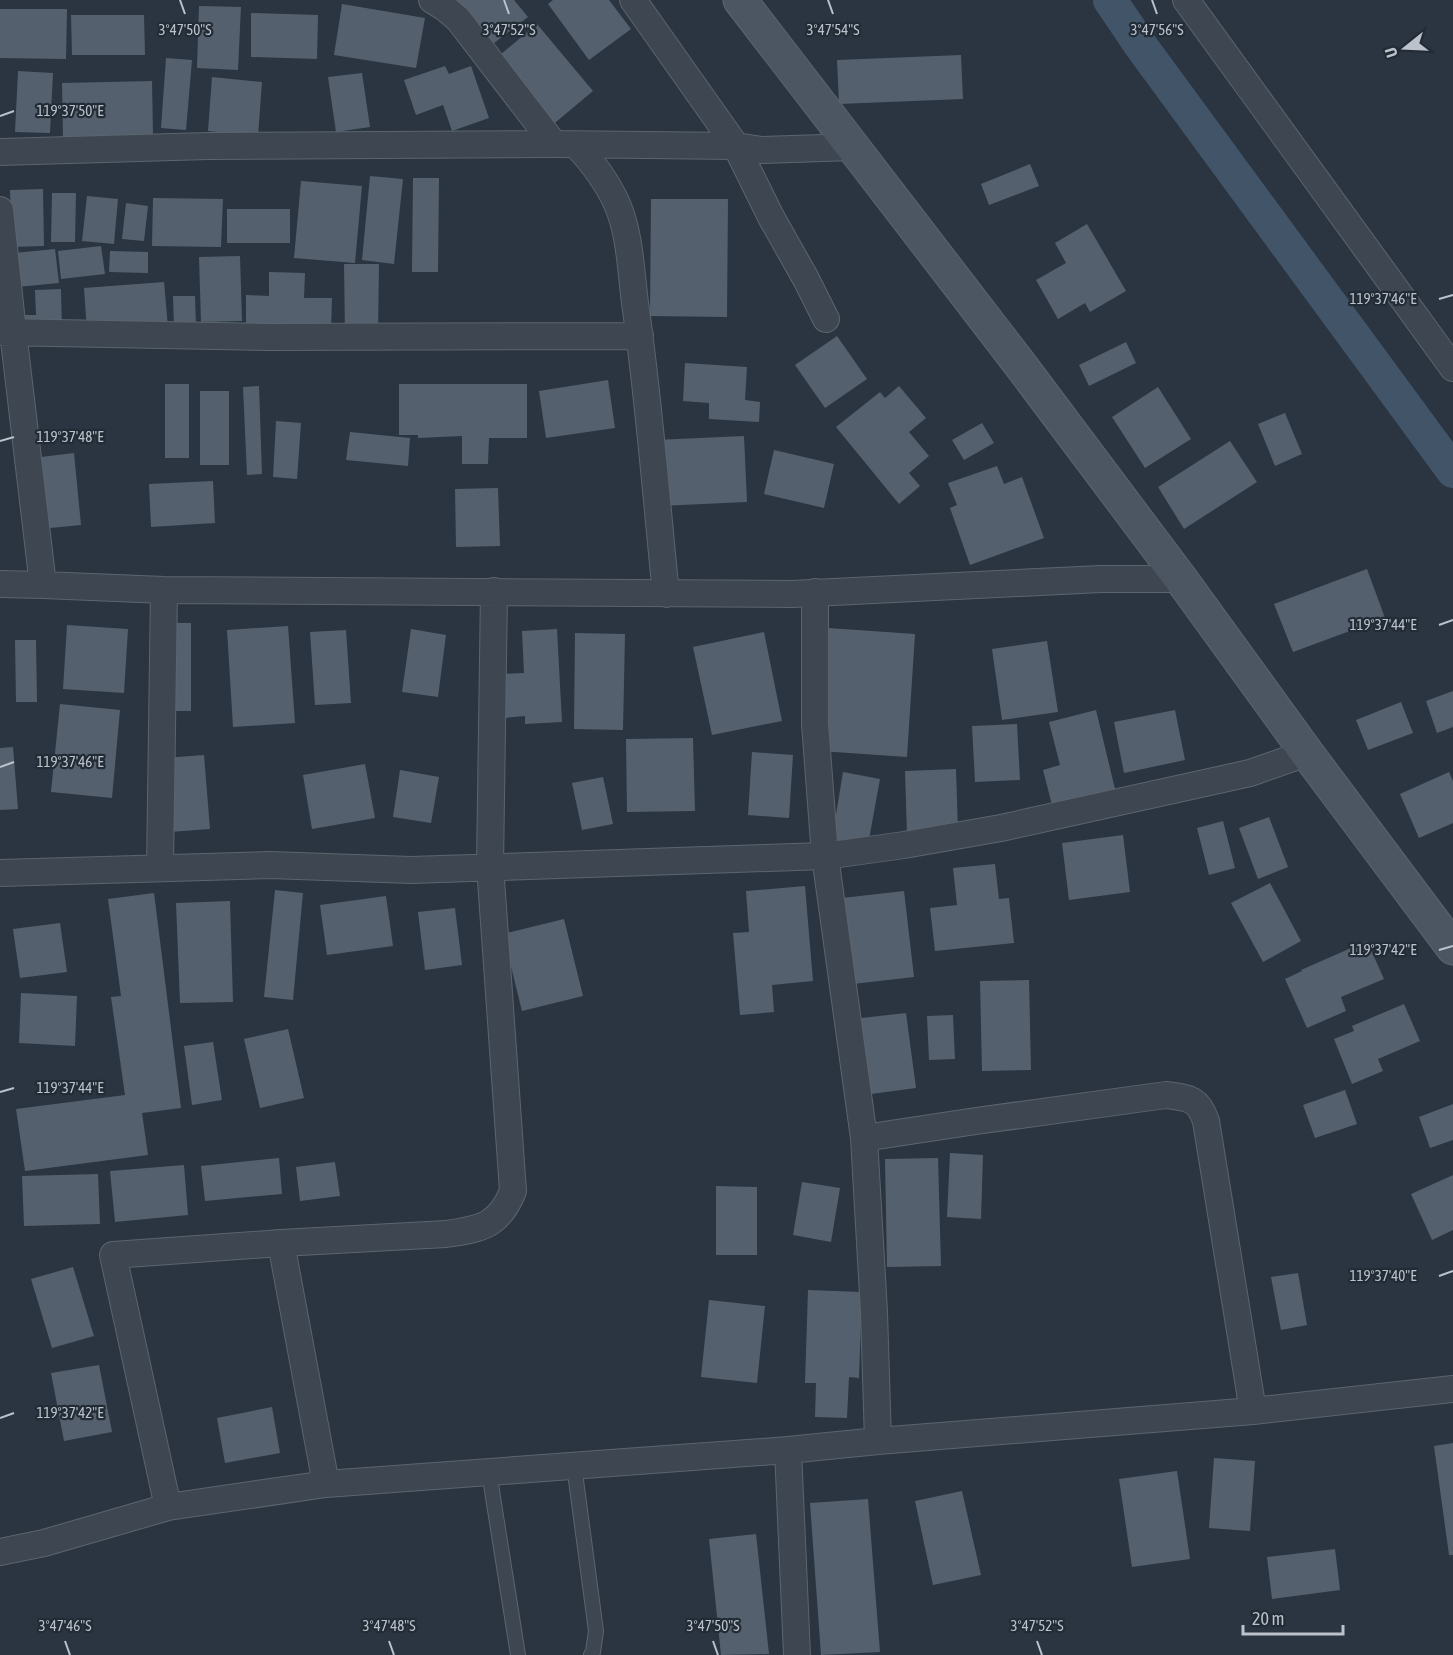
<svg xmlns="http://www.w3.org/2000/svg" width="1453" height="1655" font-family="'Asap Condensed',sans-serif">
  <style>
    .lines { fill: none; stroke-linecap: round; stroke-linejoin: round }
    .canal { stroke: #415468; stroke-width: 34 }
    .building { fill: #55606e }
    .lane-casing { stroke: #5c656e; stroke-width: 16 }
    .street-casing { stroke: #5c656e; stroke-width: 28 }
    .secondary-casing { stroke: #5c656e; stroke-width: 35 }
    .lane { stroke: #3e4751; stroke-width: 14 }
    .street { stroke: #3e4751; stroke-width: 26 }
    .secondary { stroke: #4c5663; stroke-width: 33 }
    .ticks { fill: none; stroke: #bbc2cb; stroke-width: 2 }
    .ticks-label { font-size: 15px; text-anchor: middle; fill: #bbc2cb; stroke: #222c36; stroke-width: 4.5; stroke-linejoin: round; paint-order: stroke }
  </style>
  <rect width="100%" height="100%" fill="#2a3541"/>
  <g class="lines">
    <path class="canal" d="M1110,0L1141,46L1453,471"/>
  </g>
  <path class="building" d="M453,0H514L528,17L489,47Z
    M553,0H609L631,29L589,60L548,4Z
    M342,4L425,18L416,68L334,55Z
    M199,6L241,7L238,70L197,68Z
    M0,9H67L66,59L0,58Z
    M251,13L318,15L317,59L251,57Z
    M71,15H144L145,55H72Z
    M537,24L593,91L550,127L494,60Z
    M961,55L963,99L839,104L837,60Z
    M166,58L192,60L186,130L161,128Z
    M445,66L449,74L471,66L489,118L452,131L443,105L416,115L404,80Z
    M18,71L53,73L50,133L15,132Z
    M362,73L370,127L336,132L328,77Z
    M212,77L262,82L258,136L208,131Z
    M152,81L153,135L63,137L62,83Z
    M1030,164L1039,186L989,205L981,184Z
    M370,176L403,179L394,264L362,260Z
    M413,178H439L438,272H412Z
    M301,181L362,186L355,263L294,258Z
    M43,189L44,246L12,247L10,190Z
    M52,193H76L75,242H51Z
    M87,196L118,199L114,244L82,241Z
    M153,198L223,199L221,247L152,246Z
    M651,199H728L727,317L650,316Z
    M126,203L148,206L144,241L122,239Z
    M227,209H290V243H227Z
    M1087,224L1126,291L1090,312L1085,303L1058,319L1036,280L1066,263L1055,243Z
    M101,246L105,274L61,279L58,251Z
    M55,249L59,283L17,287L14,253Z
    M110,251L148,252V273L109,272Z
    M240,256L242,321L201,322L199,257Z
    M344,264H379L378,333L345,335Z
    M269,272L305,273L304,298H332L331,331L246,329V295L269,296Z
    M164,282L168,327L87,333L84,288Z
    M61,289L62,332H21V315H36L35,290Z
    M173,296H195L196,326L174,327Z
    M837,336L867,379L825,408L795,365Z
    M1126,342L1136,363L1089,386L1079,365Z
    M685,363L747,367L745,400L760,402L759,422L709,419V403L683,401Z
    M608,380L615,428L546,438L539,391Z
    M165,384H189V458H165Z
    M399,384H527V438H489L488,464H462V436L418,438V435H399Z
    M259,386L262,474L247,475L243,387Z
    M899,386L926,418L909,432L929,456L909,473L920,486L899,504L836,427L880,392L885,398Z
    M1158,387L1191,439L1145,468L1112,417Z
    M200,391H229V465H200Z
    M1285,413L1302,454L1275,466L1258,424Z
    M276,421L301,423L297,479L273,477Z
    M982,423L994,443L964,460L952,440Z
    M350,432L410,438L408,466L346,460Z
    M744,436L747,502L659,506L655,440Z
    M1230,441L1257,482L1184,529L1158,487Z
    M774,450L834,464L824,508L764,494Z
    M74,453L81,525L40,529L33,458Z
    M997,466L1004,484L1022,477L1044,538L970,565L950,508L957,505L948,483Z
    M213,481L215,523L151,527L149,484Z
    M498,488L500,546L456,547L455,489Z
    M1367,569L1385,618L1293,652L1274,604Z
    M171,623H191V711H172Z
    M67,625L128,629L124,693L63,689Z
    M288,626L295,723L233,727L227,630Z
    M828,628L915,634L907,757L820,751Z
    M411,629L446,635L438,697L402,692Z
    M557,629L562,722L525,724V716L504,718L501,674L524,673L522,631Z
    M346,630L351,703L315,705L310,632Z
    M764,632L782,721L712,735L693,647Z
    M575,633L625,634L623,730L574,729Z
    M15,640H36L37,702H16Z
    M1047,641L1058,712L1002,720L992,649Z
    M1453,691V727L1437,733L1426,701Z
    M1401,702L1413,733L1368,750L1356,720Z
    M60,704L120,710L112,798L51,792Z
    M1096,710L1115,789L1052,805L1043,770L1060,765L1049,722Z
    M1175,710L1185,760L1124,773L1114,722Z
    M1017,724L1020,780L975,782L972,726Z
    M693,738L695,811L627,812L626,739Z
    M13,747L18,809L0,810V748Z
    M752,752L793,755L789,818L748,815Z
    M204,755L210,829L170,832L164,758Z
    M365,764L375,818L312,829L303,775Z
    M956,769L958,833L907,835L905,771Z
    M400,770L439,777L431,823L393,817Z
    M843,772L880,779L868,845L832,839Z
    M1449,772L1453,781V823L1419,838L1400,794Z
    M603,777L613,824L582,830L572,783Z
    M1269,817L1288,867L1258,879L1239,828Z
    M1223,821L1235,868L1209,875L1197,828Z
    M1123,835L1130,892L1069,900L1062,843Z
    M995,864L999,899L1009,898L1014,943L935,951L930,908L957,905L953,868Z
    M1270,883L1301,941L1263,962L1231,903Z
    M805,886L813,981L772,985L774,1012L740,1015L733,933L749,932L746,891Z
    M275,890L303,893L293,1000L264,997Z
    M904,891L914,977L853,984L842,898Z
    M154,893L181,1108L142,1113L148,1155L25,1171L16,1109L125,1095L111,997L121,996L108,899Z
    M386,896L393,946L327,955L320,905Z
    M230,901L233,1002L180,1003L176,903Z
    M455,908L462,965L425,970L418,912Z
    M564,919L583,996L522,1011L503,934Z
    M60,923L67,972L20,978L13,929Z
    M1367,941L1384,979L1341,997L1346,1011L1307,1028L1285,979L1302,971L1301,970Z
    M1029,980L1031,1070L982,1071L980,981Z
    M21,993L77,996L75,1046L19,1043Z
    M1404,1004L1420,1041L1378,1059L1383,1071L1352,1084L1334,1039L1354,1031L1352,1026Z
    M906,1013L916,1088L871,1094L861,1018Z
    M953,1015L955,1059L929,1060L927,1016Z
    M288,1029L304,1098L260,1108L244,1039Z
    M213,1042L222,1100L192,1105L184,1046Z
    M1345,1090L1357,1124L1315,1138L1303,1105Z
    M1453,1104V1140L1430,1148L1419,1117Z
    M950,1153L983,1155L981,1219L947,1217Z
    M279,1158L282,1194L205,1201L201,1166Z
    M938,1158L941,1266L887,1267L885,1159Z
    M335,1162L340,1196L300,1201L296,1167Z
    M184,1165L188,1215L115,1222L110,1171Z
    M98,1174L100,1224L24,1226L22,1176Z
    M1453,1175V1230L1432,1240L1411,1194Z
    M802,1182L840,1188L831,1242L793,1235Z
    M716,1186L757,1187V1255H716Z
    M73,1267L94,1336L52,1348L31,1279Z
    M1298,1273L1307,1325L1281,1330L1271,1277Z
    M808,1290L862,1292L859,1378L849,1377L847,1418L815,1417L816,1383H805Z
    M709,1300L765,1306L757,1383L701,1377Z
    M99,1365L112,1432L64,1441L51,1373Z
    M272,1407L280,1453L225,1463L217,1418Z
    M1453,1443V1555H1449L1434,1446Z
    M1214,1458L1255,1461L1250,1531L1209,1528Z
    M1177,1471L1190,1559L1132,1567L1119,1479Z
    M962,1491L981,1575L933,1585L915,1501Z
    M868,1499L880,1652L821,1655L810,1503Z
    M756,1534L769,1654L721,1655L709,1539Z
    M1335,1549L1340,1590L1272,1599L1267,1557Z"/>
  <g class="lines">
    <defs>
      <path id="lane" d="M574,1465L596,1631L593,1652L591,1655
        M489,1472L518,1655"/>
      <path id="street" d="M432,0L445,8L458,19L554,144
        M633,0L736,146L771,217L806,279L826,319
        M1186,0L1453,368
        M576,145C593,163 607,181 617,204C630,233 631,272 635,303C649,399 656,497 666,594
        M0,152L208,146L554,144L736,146L762,150L854,147
        M0,210L13,332L43,585
        M0,332L268,337L640,336
        M0,584L43,585L164,590L792,594L1101,579H1181
        M815,592V724L825,856L864,1138L976,1121L1166,1095C1189,1098 1198,1098 1206,1121L1253,1411
        M160,868L164,590
        M0,873L270,865L411,870L825,856L904,845L1001,828L1250,773L1307,753
        M864,1138L874,1312L878,1441
        M788,1450L797,1655
        M326,1484L281,1243L446,1234C481,1229 499,1226 513,1191L490,866L494,591
        M168,1507L113,1255L281,1243
        M0,1552L44,1543L168,1507L326,1484L788,1450L878,1441L1253,1411L1453,1389"/>
      <path id="secondary" d="M740,0L1019,363L1181,579L1307,753L1453,948"/>
    </defs>
    <use href="#lane" class="lane-casing"/>
    <use href="#street" class="street-casing"/>
    <use href="#secondary" class="secondary-casing"/>
    <use href="#lane" class="lane"/>
    <use href="#street" class="street"/>
    <use href="#secondary" class="secondary"/>
  </g>
  <path class="ticks" d="M180,0L185,14M504,0L509,14M828,0L833,14M1152,0L1157,14M0,116L14,111M1439,299L1453,295M0,441L14,437M1439,625L1453,620M0,767L14,762M1439,950L1453,946M0,1092L14,1088M1439,1276L1453,1271M0,1418L14,1413M65,1641L70,1655M389,1641L394,1655M713,1641L718,1655M1037,1641L1042,1655"/>
  <g class="ticks-label">
    <text x="185" y="35">3°47'50"S</text>
    <text x="509" y="35">3°47'52"S</text>
    <text x="833" y="35">3°47'54"S</text>
    <text x="1157" y="35">3°47'56"S</text>
    <text x="70" y="116">119°37'50"E</text>
    <text x="1383" y="304">119°37'46"E</text>
    <text x="70" y="442">119°37'48"E</text>
    <text x="1383" y="630">119°37'44"E</text>
    <text x="70" y="767">119°37'46"E</text>
    <text x="1383" y="955">119°37'42"E</text>
    <text x="70" y="1093">119°37'44"E</text>
    <text x="1383" y="1281">119°37'40"E</text>
    <text x="70" y="1418">119°37'42"E</text>
    <text x="65" y="1631">3°47'46"S</text>
    <text x="389" y="1631">3°47'48"S</text>
    <text x="713" y="1631">3°47'50"S</text>
    <text x="1037" y="1631">3°47'52"S</text>
  </g>
  <g transform="translate(1405 48) rotate(252)" stroke="#222c36" stroke-width="4.5" paint-order="stroke">
  <path d="M0-4.5L10 22L0 15L-10 22Z" fill="#bbc2cb"/>
  <text y="-9" font-size="16" font-weight="bold" text-anchor="middle" fill="#bbc2cb">U</text>
  </g>
  <path d="M1243 1625v9h100v-9" fill="none" stroke="#bbc2cb" stroke-width="3"/>
  <text x="1252" y="1625" font-size="18" fill="#bbc2cb" stroke="#222c36" stroke-width="4.5" paint-order="stroke">20 m</text>
</svg>
